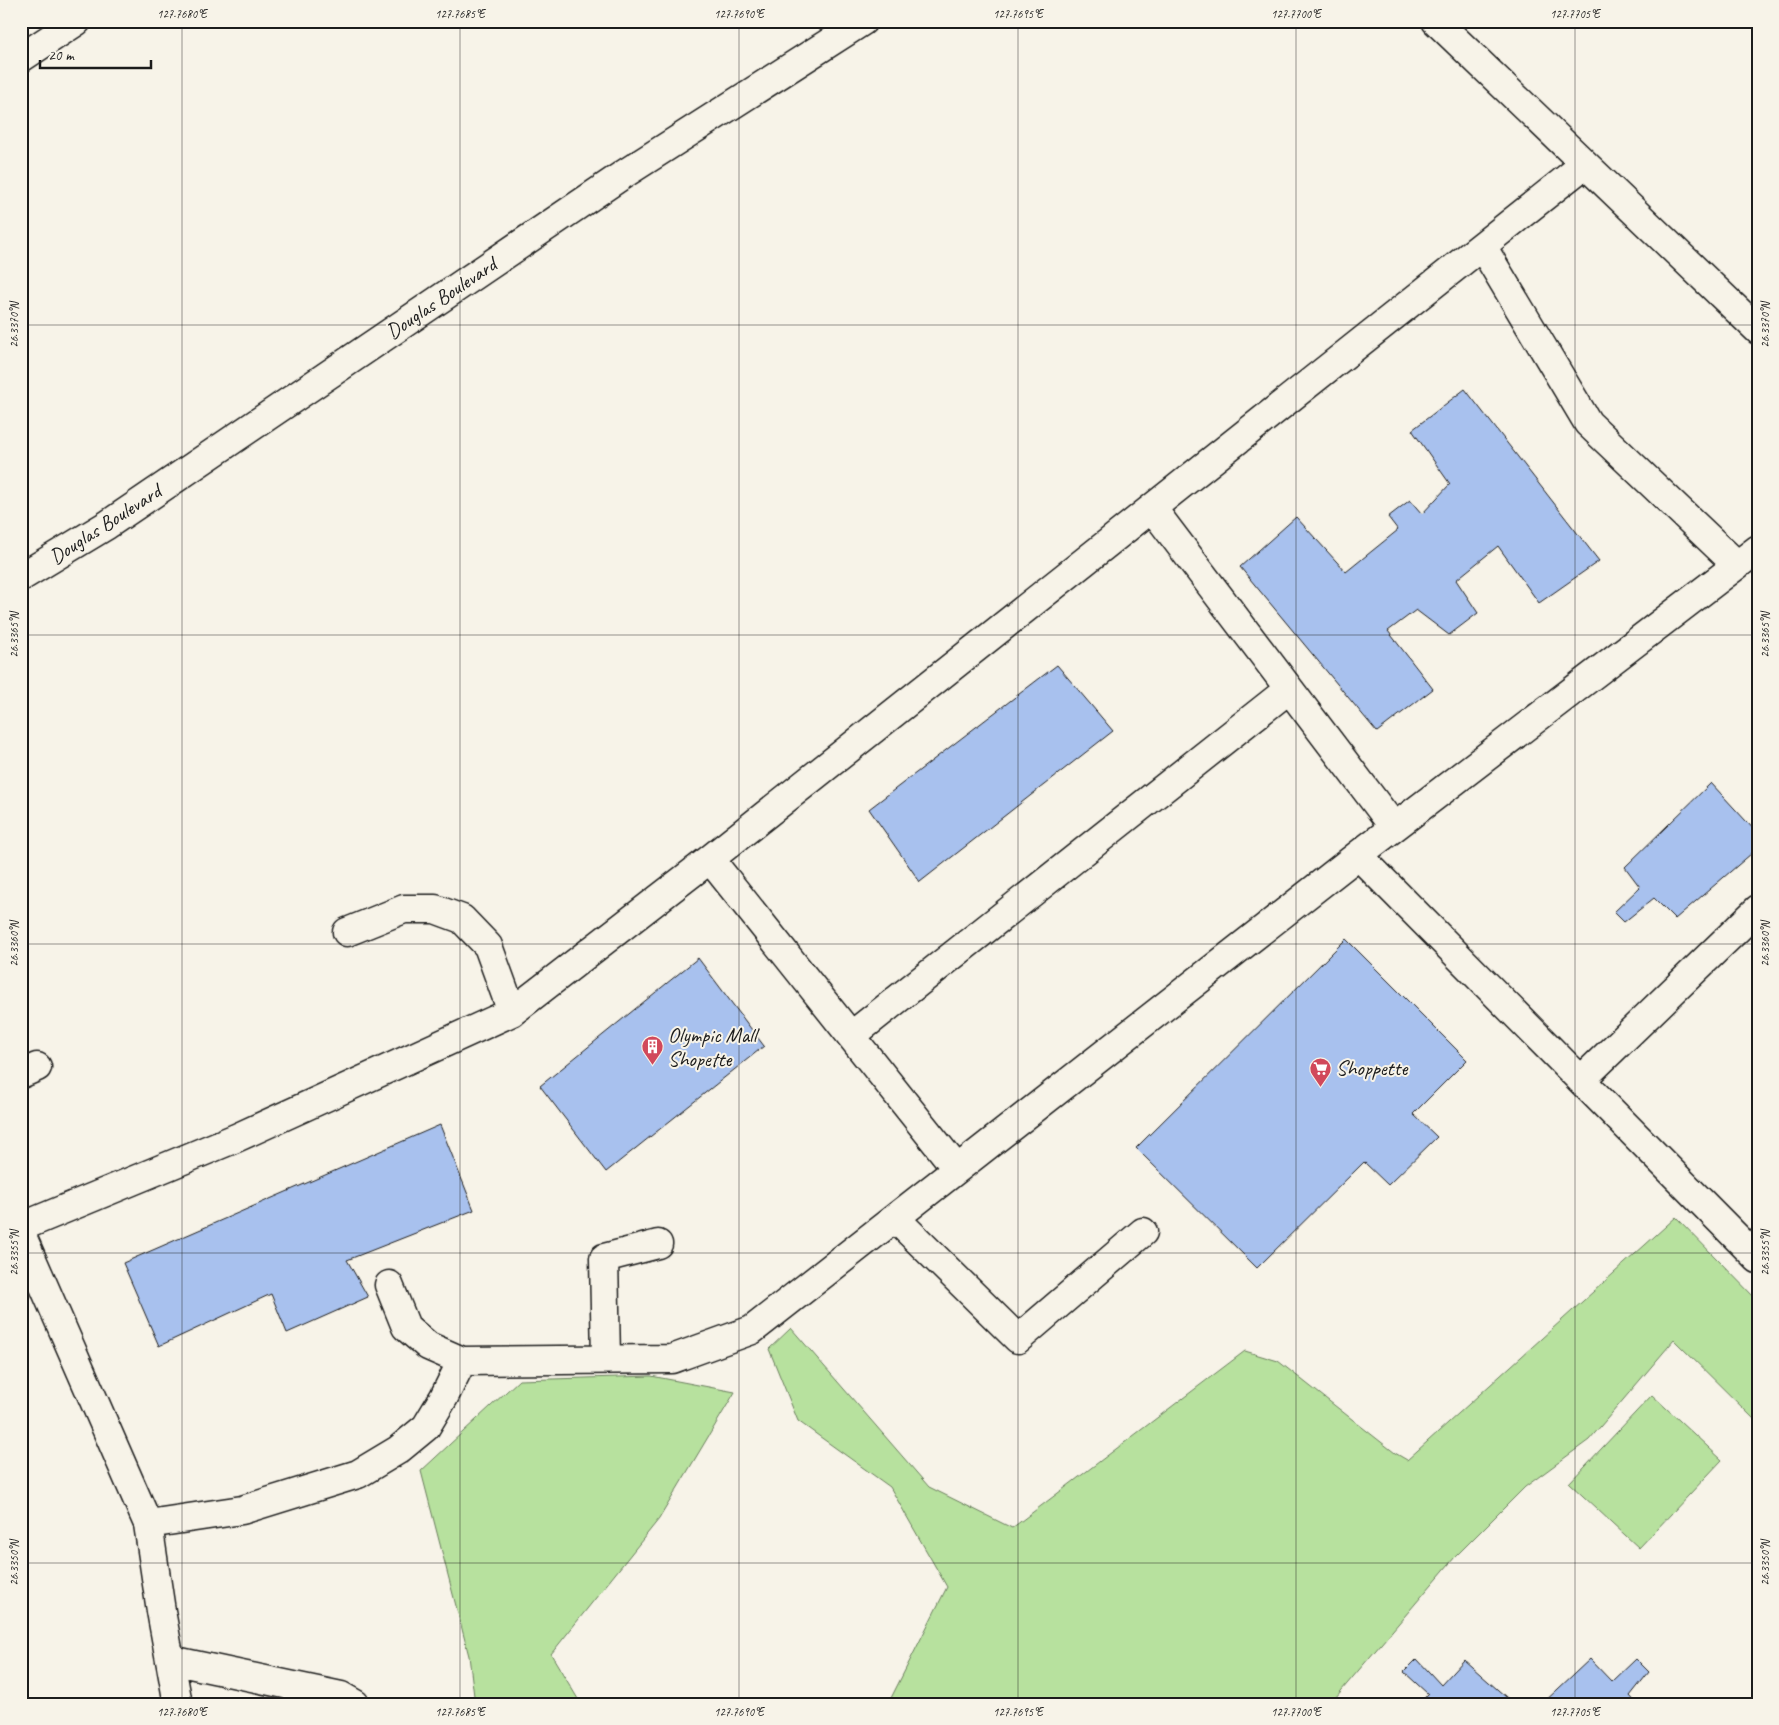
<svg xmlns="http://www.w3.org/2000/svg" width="1779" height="1725" font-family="Caveat,sans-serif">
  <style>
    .green { fill: #b7e19e; stroke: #6a7e5d }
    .building { fill: #a8c1ee; stroke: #1c1c1c }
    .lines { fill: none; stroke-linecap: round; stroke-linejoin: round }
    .minor-casing { stroke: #1c1c1c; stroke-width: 31 }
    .minor { stroke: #f7f3e8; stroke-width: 28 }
    .ticks { fill: none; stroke: #1c1c1c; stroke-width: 1; stroke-opacity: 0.45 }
    .labels { text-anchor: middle; stroke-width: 4; stroke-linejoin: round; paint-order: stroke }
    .street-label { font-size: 21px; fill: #1c1c1c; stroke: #f7f3e8 }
    .poi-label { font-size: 21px; fill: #1c1c1c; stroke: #f7f3e8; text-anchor: start }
    .neatline { fill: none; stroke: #1c1c1c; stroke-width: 2 }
    .ticks-label { font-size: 12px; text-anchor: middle; fill: #1c1c1c }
  </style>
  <rect width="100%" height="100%" fill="#f7f3e8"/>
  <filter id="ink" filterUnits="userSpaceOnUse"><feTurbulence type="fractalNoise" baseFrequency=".02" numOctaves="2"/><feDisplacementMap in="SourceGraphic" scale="10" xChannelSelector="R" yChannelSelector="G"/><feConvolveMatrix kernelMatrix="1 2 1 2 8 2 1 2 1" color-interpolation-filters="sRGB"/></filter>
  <g filter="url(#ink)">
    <path class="green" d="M1676,1217L1758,1301V1423L1674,1340L1589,1440L1525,1487L1455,1557L1330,1704H888L947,1587L890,1487L798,1421L769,1349L791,1328L929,1487L1012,1528L1245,1351L1278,1361L1395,1453L1407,1460Z
      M651,1376L735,1392L659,1519L551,1654L581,1704H475L469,1656L421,1471L519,1380Z
      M1652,1395L1722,1460L1639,1548L1569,1483Z"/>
    <path class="building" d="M1465,389L1599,561L1539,603L1498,546L1456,580L1478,613L1449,635L1416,610L1388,631L1433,689L1377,732L1240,567L1296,517L1346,572L1398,530L1388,517L1410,500L1422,514L1450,484L1412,430Z
      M1057,665L1113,731L920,882L869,809Z
      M1711,783L1758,834V848L1675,919L1654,898L1624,922L1614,912L1640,887L1625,867Z
      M1346,939L1467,1060L1413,1114L1437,1137L1388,1185L1364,1162L1257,1268L1136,1148Z
      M698,958L764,1046L606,1172L540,1086Z
      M440,1125L474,1210L347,1260L368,1297L287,1333L271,1294L159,1346L123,1263Z
      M1417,1659L1441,1685L1464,1660L1514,1704H1419L1428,1694L1404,1672Z
      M1590,1659L1612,1682L1636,1659L1649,1672L1630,1696L1637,1704H1542Z"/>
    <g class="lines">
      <defs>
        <path id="minor" d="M1436,21L1758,330
          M21,58L77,21
          M1482,246L1588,423L1737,565
          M1152,508L1394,827
          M21,577L107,525L624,174L863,21
          M1358,855L1758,1259
          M710,859L957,1169
          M347,932L404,909H435L462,919L488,946L512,1012
          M851,1036L1289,689
          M21,1074L37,1067
          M1581,1080L1758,909
          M895,1218L1018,1339L1143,1232
          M21,1227L236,1138L512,1012L710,859L1585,164
          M21,1234L148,1524L161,1611L178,1704
          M389,1285L406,1327L428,1346L462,1361L672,1359L752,1330L1358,855L1758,549
          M606,1359L604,1258L658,1244
          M148,1524L242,1510L358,1474L398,1450L426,1427L444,1397L462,1361
          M171,1660L341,1696L355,1704"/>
      </defs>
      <use href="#minor" class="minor-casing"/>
      <use href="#minor" class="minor"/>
    </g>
  </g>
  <path class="ticks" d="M182,21V1704M460,21V1704M739,21V1704M1018,21V1704M1296,21V1704M1575,21V1704M21,325H1758M21,635H1758M21,944H1758M21,1253H1758M21,1563H1758"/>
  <defs>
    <symbol id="building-pin" viewBox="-11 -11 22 30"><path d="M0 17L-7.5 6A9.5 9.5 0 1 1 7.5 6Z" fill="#d1495b" stroke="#f7f3e8"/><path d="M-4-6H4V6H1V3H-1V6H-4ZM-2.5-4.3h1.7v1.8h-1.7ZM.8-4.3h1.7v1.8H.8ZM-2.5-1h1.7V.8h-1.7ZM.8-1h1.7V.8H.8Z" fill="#fff"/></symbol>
    <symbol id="supermarket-pin" viewBox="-11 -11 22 30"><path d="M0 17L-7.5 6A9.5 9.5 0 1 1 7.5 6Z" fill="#d1495b" stroke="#f7f3e8"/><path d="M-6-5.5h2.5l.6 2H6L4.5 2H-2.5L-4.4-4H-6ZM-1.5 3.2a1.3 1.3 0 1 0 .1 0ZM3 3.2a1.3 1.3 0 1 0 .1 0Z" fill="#fff"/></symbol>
  </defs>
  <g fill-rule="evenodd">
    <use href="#building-pin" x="640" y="1034" width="25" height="34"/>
    <use href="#supermarket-pin" x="1308" y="1056" width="25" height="34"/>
  </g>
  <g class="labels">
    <g class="street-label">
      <text transform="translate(441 298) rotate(-34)" y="7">Douglas Boulevard</text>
      <text transform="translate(105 524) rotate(-33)" y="7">Douglas Boulevard</text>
    </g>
    <g class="poi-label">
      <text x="668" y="1042">Olympic Mall<tspan x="668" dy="24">Shopette</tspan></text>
      <text x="1336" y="1075">Shoppette</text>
    </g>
  </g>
  <rect width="1779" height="1725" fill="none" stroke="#f7f3e8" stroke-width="55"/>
  <path d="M40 60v8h111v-8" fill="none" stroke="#1c1c1c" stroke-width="2.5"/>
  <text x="48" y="60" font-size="15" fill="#1c1c1c" stroke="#f7f3e8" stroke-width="4" paint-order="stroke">20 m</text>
  <rect x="28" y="28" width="1724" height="1670" class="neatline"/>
  <g class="ticks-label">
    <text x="182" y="18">127.7680°E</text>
    <text x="460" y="18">127.7685°E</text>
    <text x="739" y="18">127.7690°E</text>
    <text x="1018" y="18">127.7695°E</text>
    <text x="1296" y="18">127.7700°E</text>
    <text x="1575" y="18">127.7705°E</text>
    <text transform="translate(14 325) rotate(-90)" y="4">26.3370°N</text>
    <text transform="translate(1765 325) rotate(-90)" y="4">26.3370°N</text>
    <text transform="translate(14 635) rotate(-90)" y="4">26.3365°N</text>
    <text transform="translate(1765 635) rotate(-90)" y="4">26.3365°N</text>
    <text transform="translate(14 944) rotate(-90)" y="4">26.3360°N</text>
    <text transform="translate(1765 944) rotate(-90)" y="4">26.3360°N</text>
    <text transform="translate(14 1253) rotate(-90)" y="4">26.3355°N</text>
    <text transform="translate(1765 1253) rotate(-90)" y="4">26.3355°N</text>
    <text transform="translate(14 1563) rotate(-90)" y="4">26.3350°N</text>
    <text transform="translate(1765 1563) rotate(-90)" y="4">26.3350°N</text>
    <text x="182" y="1716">127.7680°E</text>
    <text x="460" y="1716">127.7685°E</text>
    <text x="739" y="1716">127.7690°E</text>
    <text x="1018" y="1716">127.7695°E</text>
    <text x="1296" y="1716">127.7700°E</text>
    <text x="1575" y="1716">127.7705°E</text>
  </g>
</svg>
